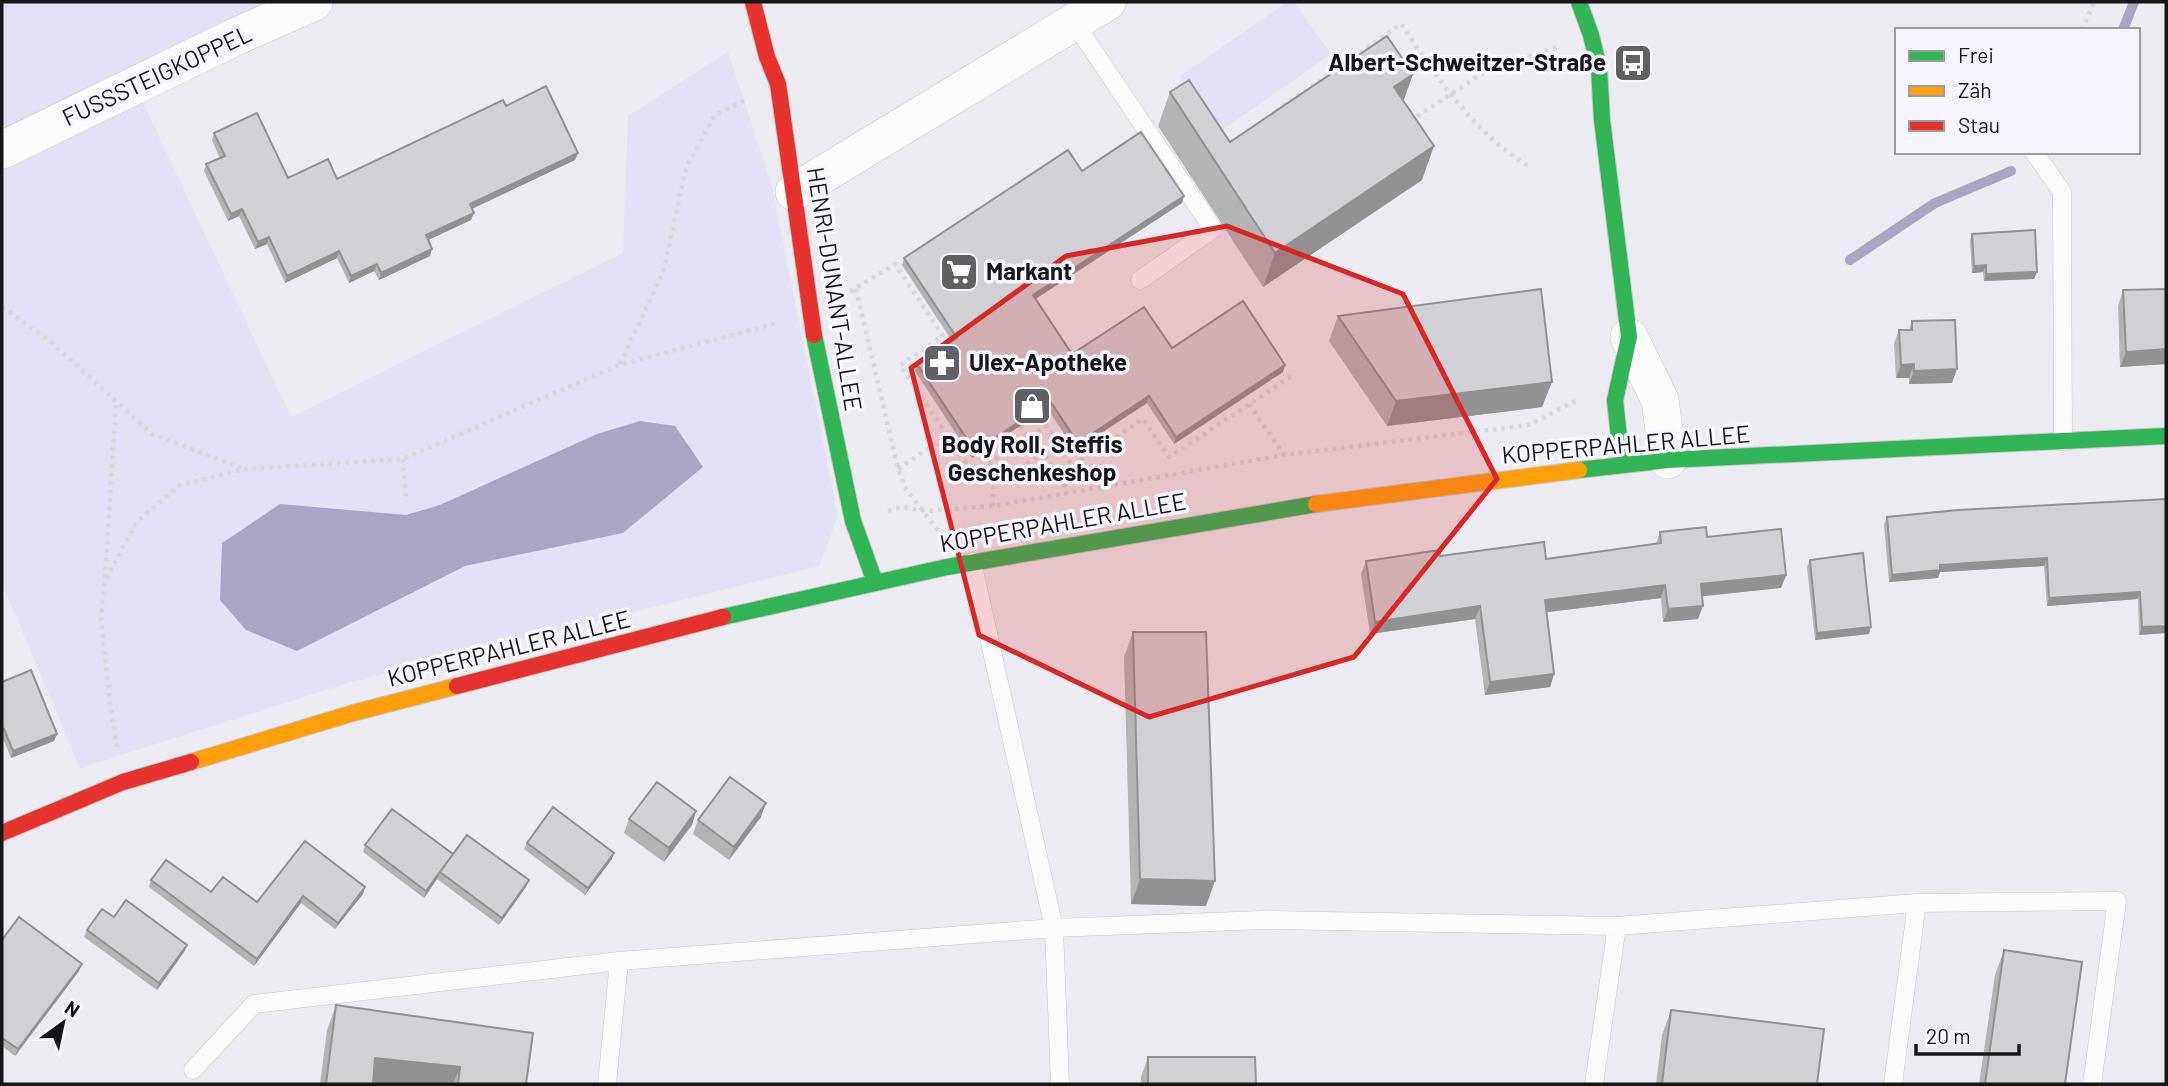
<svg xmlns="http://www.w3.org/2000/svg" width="2168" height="1086" font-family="Barlow,sans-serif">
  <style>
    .green { fill: #e4e0f6 }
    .water { fill: #aba5c4 }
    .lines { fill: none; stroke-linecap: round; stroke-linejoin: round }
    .stream { stroke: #aba5c4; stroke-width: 10 }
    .lane-casing { stroke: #c7c6ca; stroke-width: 19 }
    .street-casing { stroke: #c7c6ca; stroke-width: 38 }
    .fast-casing { stroke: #c7c6ca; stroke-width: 18 }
    .slow-casing { stroke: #c7c6ca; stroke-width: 18 }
    .jam-casing { stroke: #c7c6ca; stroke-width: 18 }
    .path { stroke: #d8d7d9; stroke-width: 4.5; stroke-dasharray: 3.5 5; stroke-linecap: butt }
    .lane { stroke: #fcfcfd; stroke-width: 18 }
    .street { stroke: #fcfcfd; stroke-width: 37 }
    .fast { stroke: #30b455; stroke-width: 16 }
    .slow { stroke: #ff9f0a; stroke-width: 16 }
    .jam { stroke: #e5322d; stroke-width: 16 }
    .wall { fill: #b4b4b7 }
    .shaded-wall { fill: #929295 }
    .building { fill: #d1d1d5; stroke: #929295; stroke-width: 2 }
    .marked { fill: #d62828; fill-opacity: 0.2; stroke: #d62828; stroke-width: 5; stroke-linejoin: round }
    .labels { text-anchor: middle; stroke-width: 7; stroke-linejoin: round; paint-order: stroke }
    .poi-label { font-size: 24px; font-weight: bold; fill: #161619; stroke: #f7f6fe; text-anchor: start }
    .street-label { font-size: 24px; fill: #161619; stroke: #f7f6fe }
  </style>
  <rect width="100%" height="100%" fill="#ecebf1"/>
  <path class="green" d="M2,2H270L127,69L291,417L623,253L628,116L728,52L772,187L838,516L819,566L351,682L80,768L2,583Z
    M1287,2H1294L1331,54L1218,133L1179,77Z"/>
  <path class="water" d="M640,421L675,426L703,467L623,533L465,566L297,651L246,630L220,600L222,543L280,504L406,515L440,505L597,434Z"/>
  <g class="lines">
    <path class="stream" d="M2123,30L2134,2
      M1850,260L1935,203L2011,171"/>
    <defs>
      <path id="lane" d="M1074,22L1213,229L1140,280
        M2034,152L2062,192L2063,441
        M972,562L1054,928L1060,1084
        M193,1070L254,1004L619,961L1054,928L1263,920L1617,926L1917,903L2117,901L2092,1084
        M607,1084L619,961
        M1594,1084L1617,926
        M1893,1084L1917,903"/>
      <path id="street" d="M2,150L237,36L314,2
        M794,192L1107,2
        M1629,337L1660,400L1668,460"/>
      <path id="fast" d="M1579,2L1591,35L1599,68L1602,120L1629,337L1615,400L1622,465
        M814,335L853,521L875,582
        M1579,470L1668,460L2166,436
        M723,617L947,567L1316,504"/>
      <path id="slow" d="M1316,504L1579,470
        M191,762L353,713L457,686"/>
      <path id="jam" d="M753,2L767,57L778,84L814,335
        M457,686L723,617
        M2,833L123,782L191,762"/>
    </defs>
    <use href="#lane" class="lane-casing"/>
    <use href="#street" class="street-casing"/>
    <use href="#fast" class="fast-casing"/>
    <use href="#slow" class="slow-casing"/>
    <use href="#jam" class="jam-casing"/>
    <path class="path" d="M2082,30L2094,2
      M1276,111L1401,24C1437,77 1473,133 1530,167
      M1410,121L1483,73L1557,47
      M856,289L898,469L906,489L940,533
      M843,296L895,264L943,336L900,365L973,474L1046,426L1072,466L1143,419L1169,457L1295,374
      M2,307L51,342L152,434L244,469
      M620,364L663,272L686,168L714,116L746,100
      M1249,404L1284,455
      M1020,426L1028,438
      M1031,435L1069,492
      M403,459L406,502
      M898,469L947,436
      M993,506V488L1043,453
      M888,511L902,507L925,511L993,506L1284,455L1529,425L1579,399
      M105,578L116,402
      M117,747L110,703L101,618L105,581L136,523L178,486L244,469L403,459L619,365L777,323"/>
    <use href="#lane" class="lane"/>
    <use href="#street" class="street"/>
    <use href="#fast" class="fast"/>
    <use href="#slow" class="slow"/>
    <use href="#jam" class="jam"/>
  </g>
  <path class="wall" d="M1413,74L1403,101L1422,180L1263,287L1158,126L1170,92L1230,142Z
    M506,106L578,153L575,160L472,209L471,220L428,240L430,256L379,280L374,271L349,283L337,258L285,283L267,244L255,249L239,216L228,221L204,171L206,164L220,158L212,140L214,133L288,178L337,179Z
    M1082,171L1184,196L1182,203L1035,299L1072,354L1172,348L1283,372L1174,444L1147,403L1075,450L1047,408L972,458L915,371L917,364L952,341L902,265L904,258Z
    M1972,234L2034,279L1984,281L1983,272L1972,273L1970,241Z
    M2166,289V364L2120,367L2118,306L2123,290Z
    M1338,316L1542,407L1387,426L1329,341Z
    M1912,321L1952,383L1909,384V378H1896L1894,344L1899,330H1909Z
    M2166,499V633L2139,635L2138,599L2047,606L2044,566L1940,572L1938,578L1889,582L1884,524L1887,517Z
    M1660,532L1707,537L1786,575L1781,588L1702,596L1698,619L1663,622L1661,598L1547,612L1554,674L1550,687L1485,695L1475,619L1370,634L1361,574L1366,561L1440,556L1546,559L1656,544Z
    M1810,560L1869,634L1815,640L1807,567Z
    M1133,632L1206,906L1131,904L1124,657Z
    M2,682L57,734L54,741L11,758L2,736Z
    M696,811L692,825L664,862L624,833L629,819Z
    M761,817L729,860L693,834L698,820Z
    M527,843L612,859L585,895L524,849Z
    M365,845L453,854L526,887L499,925L437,879L424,898L363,852Z
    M151,880L257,902L365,887L363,894L335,929L301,903L254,966L149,887Z
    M114,917L187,945L184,952L157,990L84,937L87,930Z
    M2,940L79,971L15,1056L2,1046Z
    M2004,950L2065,1084H1979L1995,975Z
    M336,1005L526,1084H320L327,1030Z
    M1671,1010L1817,1084H1656L1662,1035Z
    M1148,1057L1256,1084H1141V1077Z"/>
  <path class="shaded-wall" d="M1413,74L1401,108L1394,87Z
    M1434,146L1422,180L1263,287L1275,253Z
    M578,153L575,160L467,211L470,204Z
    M1184,196L1182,203L1031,302L1033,295Z
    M242,209L239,216L228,221L231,214Z
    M474,213L471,220L424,242L426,235Z
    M269,237L267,244L255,249L258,242Z
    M432,249L430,256L379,280L381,273Z
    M339,251L337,258L285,283L287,276Z
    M377,264L374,271L349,283L351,276Z
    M1986,265L1983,272L1972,273L1974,266Z
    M2037,272L2034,279L1984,281L1986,274Z
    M2166,349V364L2120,367L2126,352Z
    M1914,364L1909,378H1896L1901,365Z
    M1285,365L1283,372L1174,444L1176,437Z
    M1957,369L1952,383L1909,384L1914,371Z
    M1552,382L1542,407L1387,426L1396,401Z
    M1149,396L1147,403L1075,450L1078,443Z
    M1050,401L1047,408L972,458L975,451Z
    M2047,558L2044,566L1940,572L1938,578L1889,582L1892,575L1940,565Z
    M1786,575L1781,588L1696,597L1701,584Z
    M1665,585L1661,598L1541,613L1545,600Z
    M2140,592L2138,599L2047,606L2049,598Z
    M1480,606L1475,619L1370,634L1375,622Z
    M1703,606L1698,619L1663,622L1668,609Z
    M2166,626V633L2139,635L2142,627Z
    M1871,627L1869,634L1815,640L1817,633Z
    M1554,674L1550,687L1485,695L1490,682Z
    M57,734L54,741L11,758L13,751Z
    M766,803L761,817L729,860L734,847Z
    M696,811L692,825L664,862L669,848Z
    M614,853L612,859L585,895L588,888Z
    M440,872L437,879L424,898L426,891Z
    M1140,879L1215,881L1206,906L1131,904Z
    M529,880L526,887L499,925L502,918Z
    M365,887L363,894L335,929L338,923Z
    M303,896L301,903L254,966L257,959Z
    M187,945L184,952L157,990L159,983Z
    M82,964L79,971L15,1056L18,1049Z
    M375,1058L460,1067L453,1084H378L366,1083Z"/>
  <path class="building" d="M1387,36L1413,74L1394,87L1434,146L1275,253L1170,92L1189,80L1230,142Z
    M546,86L578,153L470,204L474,213L426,235L432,249L381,273L377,264L351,276L339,251L287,276L269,237L258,242L242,209L231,214L206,164L225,156L214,133L257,113L288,178L328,159L337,179L503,100L506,106Z
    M1141,132L1184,196L1033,295L1072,354L1144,307L1172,348L1243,301L1285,365L1176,437L1149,396L1078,443L1050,401L975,451L917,364L957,338L904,258L1068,150L1082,171Z
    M2035,230L2037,272L1986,274V265L1974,266L1972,234Z
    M1541,289L1552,382L1396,401L1338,316Z
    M2166,289V349L2126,352L2123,290Z
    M1955,320L1957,369L1914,371V364L1901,365L1899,330H1912V321Z
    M2166,499V626L2142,627L2140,592L2049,598L2047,558L1940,565V570L1892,575L1887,517L1958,510Z
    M1706,527L1707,537L1781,529L1786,575L1701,584L1703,606L1668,609L1665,585L1545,600L1554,674L1490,682L1480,606L1375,622L1366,561L1440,550V556L1544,542L1546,559L1661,543L1660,532Z
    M1863,553L1871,627L1817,633L1810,560Z
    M1133,632H1206L1215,881L1140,879Z
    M31,670L57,734L13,751L4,729L2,730V682Z
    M730,777L766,803L734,847L698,820Z
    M657,782L696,811L669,848L629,819Z
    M553,807L614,853L588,888L527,843Z
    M392,809L453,854L426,891L365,845Z
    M467,835L529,880L502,918L440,872Z
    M305,841L365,887L338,923L303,896L257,959L151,880L166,860L211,892L223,877L257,902Z
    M126,900L187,945L159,983L87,930L102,909L114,917Z
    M19,917L82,964L18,1049L2,1038V940Z
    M2004,950L2082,962L2065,1084H1985Z
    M336,1005L533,1033L526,1084H458L460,1067L375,1058L373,1084H326Z
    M1671,1010L1824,1029L1817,1084H1662Z
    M1148,1057H1255L1256,1084H1148Z"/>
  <path class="marked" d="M1227,226L1403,294L1497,479L1354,657L1149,717L979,635L911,368L1066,256Z"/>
  <defs>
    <symbol id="bus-square" viewBox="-11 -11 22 22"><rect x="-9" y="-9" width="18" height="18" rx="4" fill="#616165" stroke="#f7f6fe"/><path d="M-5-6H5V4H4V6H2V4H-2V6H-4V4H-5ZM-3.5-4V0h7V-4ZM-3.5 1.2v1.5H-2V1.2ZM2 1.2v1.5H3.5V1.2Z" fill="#fff"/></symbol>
    <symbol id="supermarket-square" viewBox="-11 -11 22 22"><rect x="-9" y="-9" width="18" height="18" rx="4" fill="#616165" stroke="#f7f6fe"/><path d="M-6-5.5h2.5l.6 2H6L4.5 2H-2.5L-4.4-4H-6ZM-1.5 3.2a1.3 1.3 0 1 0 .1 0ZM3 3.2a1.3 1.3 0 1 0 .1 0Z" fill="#fff"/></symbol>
    <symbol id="pharmacy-square" viewBox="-11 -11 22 22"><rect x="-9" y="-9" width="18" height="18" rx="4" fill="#616165" stroke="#f7f6fe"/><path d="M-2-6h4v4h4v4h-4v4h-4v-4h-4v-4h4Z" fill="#fff"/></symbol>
    <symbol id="shop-square" viewBox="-11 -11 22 22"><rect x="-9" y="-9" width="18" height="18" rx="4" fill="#616165" stroke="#f7f6fe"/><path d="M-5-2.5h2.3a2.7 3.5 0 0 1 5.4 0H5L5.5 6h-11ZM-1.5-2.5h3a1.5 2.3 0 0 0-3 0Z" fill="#fff"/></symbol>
  </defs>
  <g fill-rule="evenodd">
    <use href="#bus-square" x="1611" y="41" width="44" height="44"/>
    <use href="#supermarket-square" x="937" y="250" width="44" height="44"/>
    <use href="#pharmacy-square" x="920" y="341" width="44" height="44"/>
    <use href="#shop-square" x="1010" y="384" width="44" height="44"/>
  </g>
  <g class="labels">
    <g class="poi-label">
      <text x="1606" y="71" text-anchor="end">Albert-Schweitzer-Straße</text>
      <text x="986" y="280">Markant</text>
      <text x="969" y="371">Ulex-Apotheke</text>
      <text x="1032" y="453" text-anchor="middle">Body Roll, Steffis<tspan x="1032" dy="28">Geschenkeshop</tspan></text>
    </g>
    <g class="street-label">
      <text transform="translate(157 76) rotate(-25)" y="8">FUSSSTEIGKOPPEL</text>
      <text transform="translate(834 289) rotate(81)" y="8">HENRI-DUNANT-ALLEE</text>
      <text transform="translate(1626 445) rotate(-5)" y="8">KOPPERPAHLER ALLEE</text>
      <text transform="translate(1063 523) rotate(-10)" y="8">KOPPERPAHLER ALLEE</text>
      <text transform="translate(509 649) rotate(-14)" y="8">KOPPERPAHLER ALLEE</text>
    </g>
  </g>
  <rect width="2168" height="1086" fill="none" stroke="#161619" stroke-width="7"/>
  <rect x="1895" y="28" width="245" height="126" fill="#f7f6fe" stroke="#9d9ca2" stroke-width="2"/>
  <rect x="1909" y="51" width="35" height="10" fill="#30b455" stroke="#9d9ca2" stroke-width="2"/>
  <text x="1958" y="63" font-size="21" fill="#161619">Frei</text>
  <rect x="1909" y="86" width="35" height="10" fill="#ff9f0a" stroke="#9d9ca2" stroke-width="2"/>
  <text x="1958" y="98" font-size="21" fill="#161619">Zäh</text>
  <rect x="1909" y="121" width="35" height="10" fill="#e5322d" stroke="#9d9ca2" stroke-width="2"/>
  <text x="1958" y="133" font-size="21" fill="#161619">Stau</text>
  <g transform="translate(63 1023) rotate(33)" stroke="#f7f6fe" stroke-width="5" paint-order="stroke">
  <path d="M0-5L12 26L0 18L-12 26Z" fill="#161619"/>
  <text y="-10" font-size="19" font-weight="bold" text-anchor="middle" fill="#161619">N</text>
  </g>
  <path d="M1916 1044v10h103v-10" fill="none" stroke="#161619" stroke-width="3.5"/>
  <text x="1926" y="1044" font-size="21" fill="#161619" stroke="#f7f6fe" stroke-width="5" paint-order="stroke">20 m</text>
</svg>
